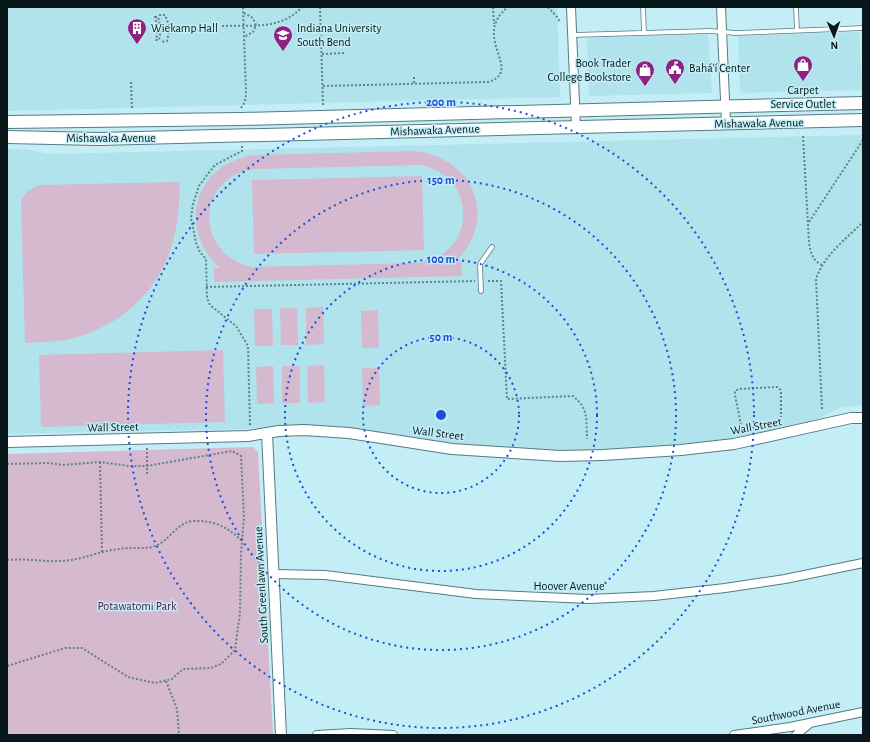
<svg xmlns="http://www.w3.org/2000/svg" width="870" height="742" font-family="'Alegreya Sans',sans-serif">
  <style>
    .built { fill: #b0e3ec }
    .green { fill: #d4b9cf; fill-rule: evenodd }
    .lines { fill: none; stroke-linecap: round; stroke-linejoin: round }
    .service-casing { stroke: #547b82; stroke-width: 5.5 }
    .minor-casing { stroke: #547b82; stroke-width: 10 }
    .tertiary-casing { stroke: #547b82; stroke-width: 12 }
    .secondary-casing { stroke: #547b82; stroke-width: 14 }
    .path { stroke: #658187; stroke-width: 2; stroke-dasharray: 2 2; stroke-linecap: butt }
    .service { stroke: #fff; stroke-width: 4 }
    .minor { stroke: #fff; stroke-width: 8 }
    .tertiary { stroke: #fff; stroke-width: 10 }
    .secondary { stroke: #fff; stroke-width: 12 }
    .ring { fill: none; stroke: #1d4ed8; stroke-width: 2; stroke-dasharray: 2 4 }
    .labels { text-anchor: middle; stroke-width: 3; stroke-linejoin: round; paint-order: stroke }
    .poi-label { font-size: 12px; fill: #07171a; stroke: #c4eef6; text-anchor: start }
    .street-label { font-size: 12px; fill: #07171a; stroke: #c4eef6 }
    .park-label { font-size: 12px; fill: #4c1947; stroke: #c4eef6 }
    .centre { fill: #1d4ed8; stroke: #c4eef6; stroke-width: 2 }
    .ring-label { font-size: 12px; text-anchor: middle; font-weight: bold; fill: #1d4ed8; stroke: #c4eef6; stroke-width: 3; stroke-linejoin: round; paint-order: stroke }
  </style>
  <rect width="100%" height="100%" fill="#c4eef6"/>
  <path class="built" d="M7,7H557L560,97L7,111Z
    M859,32L862,90L740,93L738,36Z
    M708,34L712,93L589,96L587,38Z
    M863,135V405L841,407L811,422L728,439L645,448L597,450H543L448,443L344,427L309,425L241,429L7,434V149H25L48,154Z"/>
  <path class="green" d="M413,151C455,154 489,190 474,234C470,245 463,254 455,262H461L462,276L214,282V268H220C175,227 196,161 257,155ZM422,165C480,179 476,257 416,263L252,267C193,254 196,175 256,169Z
    M422,176L424,250L254,254L252,180Z
    M179,182C183,256 148,317 74,338C58,342 42,342 25,343L21,200L28,191L39,185Z
    M323,307L324,344L306,345V308Z
    M280,308H297L298,345H281Z
    M254,309H272L273,346H255Z
    M378,310L379,348H362L361,311Z
    M223,350L225,422L41,427L39,355Z
    M324,365L325,402L308,403L307,366Z
    M273,366L274,403L257,404L256,367Z
    M282,366H300V403H282Z
    M362,368H379L380,405L363,406Z
    M253,447L258,452L273,735H7V454Z"/>
  <g class="lines">
    <defs>
      <path id="service" d="M643,7L644,33
        M796,7L797,31
        M573,35L710,31L736,33L863,28
        M481,291L480,264L492,247"/>
      <path id="minor" d="M571,7L576,127
        M721,7L726,123
        M273,574L325,575L476,594L589,599L654,596L725,588L785,579L863,563
        M317,735L351,733L393,735
        M734,735L790,727L863,712
        M796,735L810,723"/>
      <path id="tertiary" d="M267,433L281,735
        M7,442L248,436L279,431L304,430L349,433L452,449L560,456L603,455L681,450L734,444L851,418H863"/>
      <path id="secondary" d="M7,122L241,119L863,103
        M7,137L99,139L863,120"/>
    </defs>
    <use href="#service" class="service-casing"/>
    <use href="#minor" class="minor-casing"/>
    <use href="#tertiary" class="tertiary-casing"/>
    <use href="#secondary" class="secondary-casing"/>
    <path class="path" d="M320,7L323,105
      M493,7L494,24
      M548,7L557,17L560,22
      M244,13L253,18L256,25L253,32L244,37
      M159,15H165L170,28L167,41L161,42
      M155,17H158L161,28L159,40H156L158,28Z
      M222,26C251,25 282,30 302,7
      M161,28L194,27
      M322,54L344,53
      M414,77V83
      M131,82L132,109
      M323,86L488,82C525,71 470,37 508,7
      M241,108L245,102L246,94L243,7
      M803,136L809,243C811,253 812,260 822,265
      M242,146V151L215,165L207,175L199,186L193,204L191,218L196,243L200,252L206,259L207,298L210,305L236,326L248,346L250,426
      M809,222L863,140
      M488,281H501L507,399L573,396C589,409 586,419 587,439
      M206,287L475,281
      M822,409L816,279C824,255 846,239 863,222
      M741,425L735,395V391L739,389L777,387L781,390V417
      M147,448V475
      M100,462L102,552
      M7,464L49,463L63,465L100,462L129,466H147L232,451L241,456L244,518L241,553L240,613L235,650L221,664L211,668L183,669L172,679L155,683L128,677L82,648H65L7,666
      M7,560C26,558 43,562 62,561C81,560 100,551 119,549C130,547 142,549 152,547C169,543 175,523 193,521C214,520 228,527 242,541
      M166,681L177,709L179,735"/>
    <use href="#service" class="service"/>
    <use href="#minor" class="minor"/>
    <use href="#tertiary" class="tertiary"/>
    <use href="#secondary" class="secondary"/>
  </g>
  <g class="ring">
    <circle cx="441" cy="415" r="78"/>
    <circle cx="441" cy="415" r="156"/>
    <circle cx="441" cy="415" r="235"/>
    <circle cx="441" cy="415" r="313"/>
  </g>
  <defs>
    <symbol id="building-pin" viewBox="-11 -11 22 30"><path d="M0 17L-7.5 6A9.5 9.5 0 1 1 7.5 6Z" fill="#8e2184" stroke="#c4eef6"/><path d="M-4-6H4V6H1V3H-1V6H-4ZM-2.5-4.3h1.7v1.8h-1.7ZM.8-4.3h1.7v1.8H.8ZM-2.5-1h1.7V.8h-1.7ZM.8-1h1.7V.8H.8Z" fill="#fff"/></symbol>
    <symbol id="university-pin" viewBox="-11 -11 22 30"><path d="M0 17L-7.5 6A9.5 9.5 0 1 1 7.5 6Z" fill="#8e2184" stroke="#c4eef6"/><path d="M0-5L7-2L0 1L-7-2ZM-4 1L0 2.5L4 1V4Q0 6-4 4Z" fill="#fff"/></symbol>
    <symbol id="shop-pin" viewBox="-11 -11 22 30"><path d="M0 17L-7.5 6A9.5 9.5 0 1 1 7.5 6Z" fill="#8e2184" stroke="#c4eef6"/><path d="M-5-2.5h2.3a2.7 3.5 0 0 1 5.4 0H5L5.5 6h-11ZM-1.5-2.5h3a1.5 2.3 0 0 0-3 0Z" fill="#fff"/></symbol>
    <symbol id="civic-pin" viewBox="-11 -11 22 30"><path d="M0 17L-7.5 6A9.5 9.5 0 1 1 7.5 6Z" fill="#8e2184" stroke="#c4eef6"/><path d="M-.6-6.5H3V-4.5H.6V-3L4-1V1h2V6H-6V1h2V-1L-.6-3ZM-1.2 2.5V6h2.4V2.5Z" fill="#fff"/></symbol>
  </defs>
  <g fill-rule="evenodd">
    <use href="#building-pin" x="126" y="17" width="22" height="30"/>
    <use href="#university-pin" x="272" y="24" width="22" height="30"/>
    <use href="#shop-pin" x="792" y="54" width="22" height="30"/>
    <use href="#civic-pin" x="664" y="57" width="22" height="30"/>
    <use href="#shop-pin" x="634" y="59" width="22" height="30"/>
  </g>
  <g class="labels">
    <g class="poi-label">
      <text x="151" y="32">Wiekamp Hall</text>
      <text x="297" y="32">Indiana University<tspan x="297" dy="14">South Bend</tspan></text>
      <text x="631" y="67" text-anchor="end">Book Trader<tspan x="631" dy="14">College Bookstore</tspan></text>
      <text x="689" y="72">Bahá'í Center</text>
      <text x="803" y="94" text-anchor="middle">Carpet<tspan x="803" dy="14">Service Outlet</tspan></text>
    </g>
    <g class="street-label">
      <text transform="translate(759 123) rotate(-1)" y="4">Mishawaka Avenue</text>
      <text transform="translate(435 130) rotate(-2)" y="4">Mishawaka Avenue</text>
      <text x="111" y="142">Mishawaka Avenue</text>
      <text transform="translate(756 426) rotate(-11)" y="4">Wall Street</text>
      <text transform="translate(113 427) rotate(-1)" y="4">Wall Street</text>
      <text transform="translate(438 433) rotate(7)" y="4">Wall Street</text>
      <text transform="translate(261 585) rotate(-93)" y="4">South Greenlawn Avenue</text>
      <text x="569" y="590">Hoover Avenue</text>
      <text transform="translate(796 712) rotate(-11)" y="4">Southwood Avenue</text>
    </g>
    <g class="park-label">
      <text x="137" y="610">Potawatomi Park</text>
    </g>
  </g>
  <circle cx="441" cy="415" r="6" class="centre"/>
  <g class="ring-label">
    <text x="441" y="106">200 m</text>
    <text x="441" y="184">150 m</text>
    <text x="441" y="263">100 m</text>
    <text x="441" y="341">50 m</text>
  </g>
  <rect width="870" height="742" fill="none" stroke="#07171a" stroke-width="16"/>
  <g transform="translate(834 36) rotate(178)" stroke="#c4eef6" stroke-width="3" paint-order="stroke">
  <path d="M0-3L7 15L0 10L-7 15Z" fill="#07171a"/>
  <text y="-6" font-size="11" font-weight="bold" text-anchor="middle" fill="#07171a">N</text>
  </g>
</svg>
